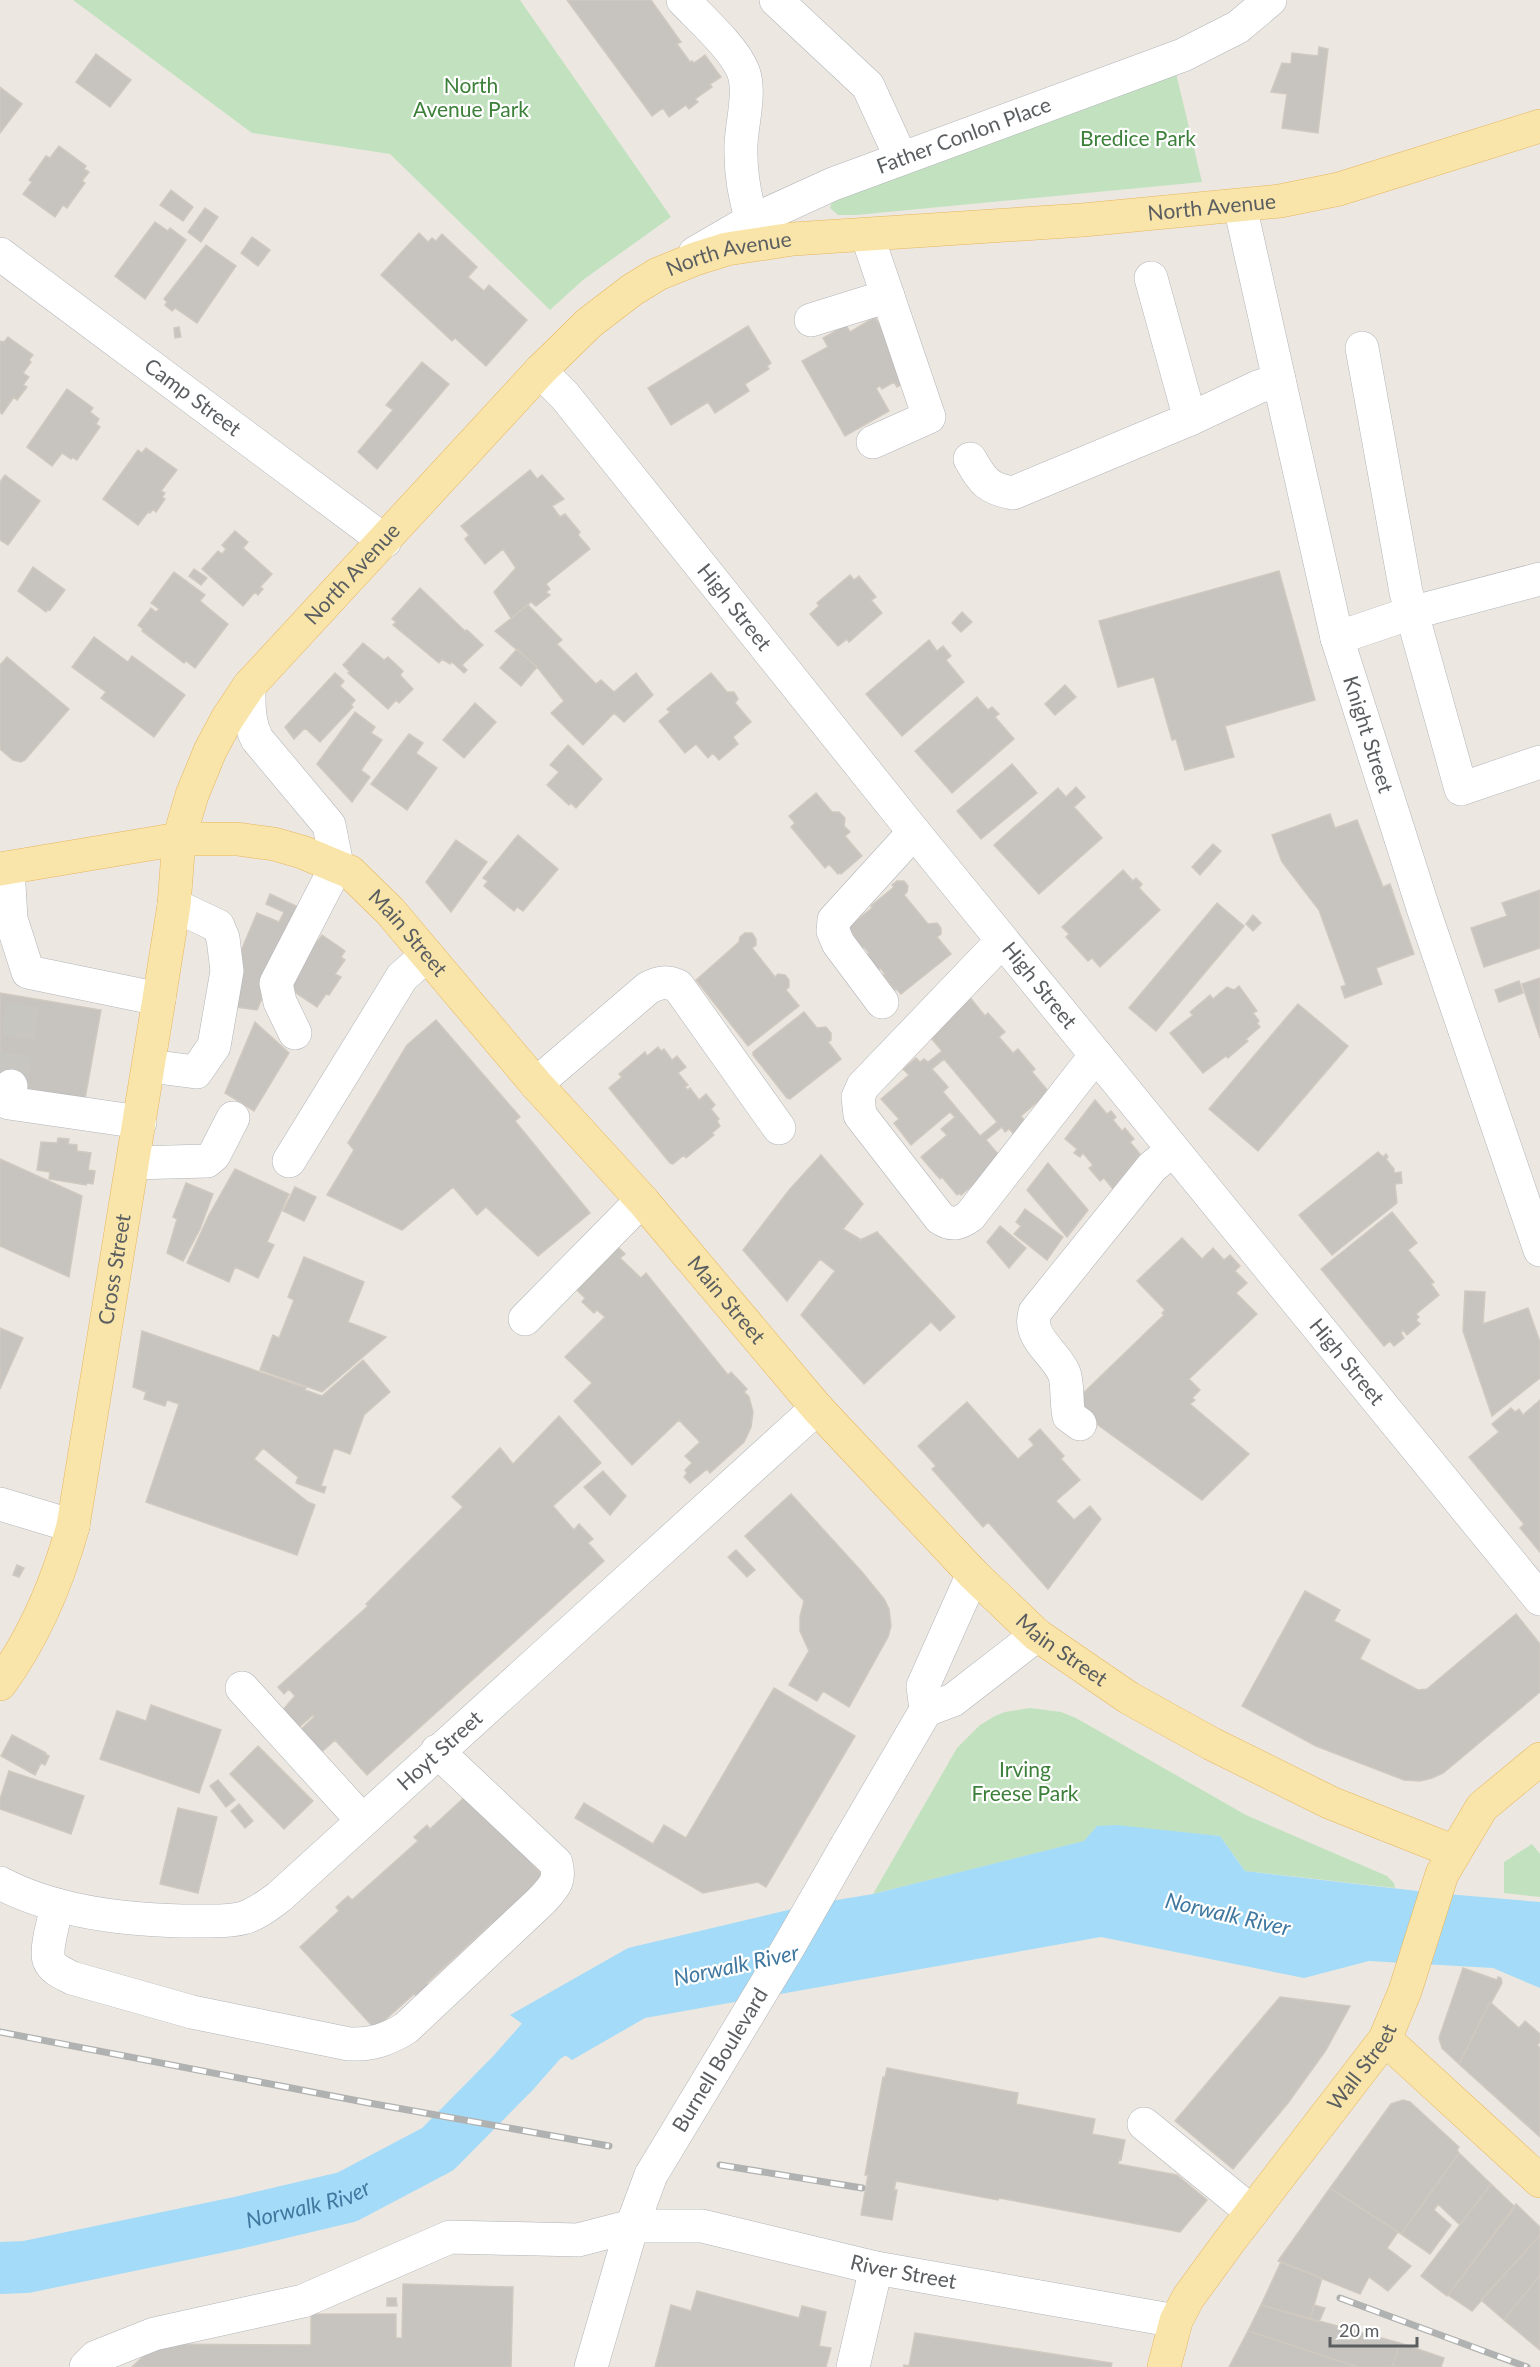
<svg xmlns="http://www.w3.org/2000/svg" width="1540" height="2367" font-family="Lato,sans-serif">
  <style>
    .green { fill: #c2e2bf }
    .water { fill: #a4dbf8 }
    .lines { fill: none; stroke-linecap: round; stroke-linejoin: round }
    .river { stroke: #a4dbf8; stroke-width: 52 }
    .building { fill: #c7c3be; stroke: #d0c9c0; stroke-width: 1.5; fill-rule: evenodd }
    .minor-tunnel { stroke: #c8c6c1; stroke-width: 33; stroke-dasharray: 33 16; stroke-linecap: butt }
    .minor-casing { stroke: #b2b4b8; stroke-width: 34 }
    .major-casing { stroke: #e7b55f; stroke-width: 34 }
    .minor { stroke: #fff; stroke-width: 33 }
    .major { stroke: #f9e5a9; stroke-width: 33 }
    .rail-casing { stroke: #b0b1b1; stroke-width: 7 }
    .rail { stroke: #fff; stroke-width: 4.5; stroke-dasharray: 14; stroke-linecap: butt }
    .minor-bridge-casing { stroke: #b2b4b8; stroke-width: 34; stroke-linecap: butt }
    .minor-bridge { stroke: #fff; stroke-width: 33 }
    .labels { text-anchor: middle; stroke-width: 4.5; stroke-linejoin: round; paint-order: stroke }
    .park-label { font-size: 21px; fill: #3d803a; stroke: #fff }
    .street-label { font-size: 21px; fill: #5a5e61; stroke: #fff }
    .water-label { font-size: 22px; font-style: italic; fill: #4178a0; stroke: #fff }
  </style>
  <rect width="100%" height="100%" fill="#ece8e1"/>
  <path class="green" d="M73,0H520L671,217L583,280L550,310L390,154L252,133Z
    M1176,73L1202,182L856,215H838L830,208L832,202Z
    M1030,1708L1061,1712L1076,1718L1246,1815L1387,1876L1394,1883L1395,1888L1245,1871L1220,1836L1097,1826L1085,1841L873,1894L957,1748L980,1725L995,1716L1005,1712Z
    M1532,1844L1540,1854V1897L1504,1893V1862Z"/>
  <path class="water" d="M1117,1825L1220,1836L1245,1871L1435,1893L1540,1902V1988L1493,1968L1369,1961L1304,1978L1101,1937L645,2018L572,2060L510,2015L628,1948L813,1904L873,1894L1084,1841L1097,1826Z"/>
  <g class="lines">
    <path class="river" id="s1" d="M0,2268L26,2267L237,2223L347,2197L438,2149L513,2073L543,2039L605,2000"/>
  </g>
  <path class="building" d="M567,0H651L681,42L677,44L690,62L692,61L694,63L705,55L721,77L710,84L712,87L695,99L698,102L689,109L686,105L669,117L663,108L652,116Z
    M1319,47L1328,49L1318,133L1282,128L1287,94L1271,92L1282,63L1291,64L1292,53L1318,56Z
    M96,54L131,80L110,107L76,82Z
    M0,87L22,104L0,133Z
    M59,146L86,166L84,169L89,172L82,181L85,183L67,208L63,205L55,217L23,194L32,182L29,180L46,156L50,158Z
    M171,190L193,207L183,221L160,205Z
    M205,208L218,217L201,242L188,232Z
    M155,222L168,231L170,228L186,240L145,299L115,276Z
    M419,233L428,242L432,238L436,241L442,234L477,267L468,277L484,291L489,285L527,320L486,366L455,338L452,341L381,275Z
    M252,237L270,250L258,266L241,253Z
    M206,245L236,266L197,323L175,308L172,311L165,305L167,302L164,299Z
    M875,317L910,380L897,387L894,382L882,389L880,386L876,388L889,411L845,436L802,361L828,347L823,338L846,325L850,332Z
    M748,326L771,363L767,366L769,369L745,384L749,391L715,413L708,402L671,425L648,388Z
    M179,327L181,337L175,338L174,328Z
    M8,337L33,355L29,360L31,362L23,373L29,377L23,385L27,387L17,400L14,397L2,414L0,412V341L4,342Z
    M422,362L449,384L377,469L358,452L393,410L386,405Z
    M67,389L93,408L90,412L99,419L96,424L100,427L77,460L72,457L71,459L62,453L52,466L27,447Z
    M146,448L177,470L161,491L165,493L162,497L165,499L156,512L153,509L150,513L148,512L138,525L103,499L138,450L142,453Z
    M530,470L537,479L542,475L564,499L552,506L560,517L565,514L580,532L578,535L590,549L546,584L550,589L546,592L550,595L536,606L531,602L511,618L494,592L516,568L503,549L485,564L465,539L469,535L461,526Z
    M5,475L40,501L8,545L0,540V482Z
    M235,531L248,542L243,548L272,574L260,587L263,589L258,595L255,592L243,606L202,569L218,551L222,554L226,549L222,545Z
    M33,567L65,590L50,610L48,609L46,612L18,591Z
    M194,569L207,578L201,585L189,576Z
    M1279,571L1315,700L1225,726L1234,757L1185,770L1176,739L1172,740L1154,677L1118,687L1099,621Z
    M174,572L205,595L200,601L228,624L195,668L186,661L184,663L142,631L143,629L138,625L151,608L156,612L159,609L151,603Z
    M850,575L854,580L859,576L876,597L871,600L882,613L849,642L847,639L838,646L810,614L819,606L817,603Z
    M420,588L465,631L467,630L483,645L462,665L467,670L464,673L452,662L450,664L442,659L439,663L393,625L396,622L392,619Z
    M528,605L562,640L557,644L596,684L601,680L614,692L636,673L653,695L624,722L614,713L583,745L551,713L564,701L537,667L495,631Z
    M962,612L972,622L961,632L952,623Z
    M94,637L128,662L132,656L185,695L154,737L101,698L106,692L72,667Z
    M929,640L937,651L943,646L951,656L946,660L964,682L902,736L866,694Z
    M363,643L384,660L388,657L403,671L400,675L413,689L399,703L396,700L388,709L348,673L350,672L343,665Z
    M517,649L537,667L521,686L500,668Z
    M7,657L69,709L25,760L21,762L13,760L0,749V665Z
    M335,673L344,681L340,686L355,700L351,705L353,707L320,742L305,728L294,739L285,727Z
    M711,673L727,692H734L738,699L735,703L751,722L733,737L738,744L719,760L713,753L708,758L696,744L685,753L659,721L670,712L667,709Z
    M1065,685L1076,697L1055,715L1045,704Z
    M977,697L988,710L992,707L999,714L995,717L1014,739L952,793L915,751Z
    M475,703L496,722L464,758L443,740Z
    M355,712L375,727L371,733L382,740L361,770L370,777L352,802L317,764Z
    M409,734L423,743L416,753L437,768L407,810L371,784Z
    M568,745L602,779L576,808L571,803L569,805L547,785L559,772L550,765Z
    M1012,764L1037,793L981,839L957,811Z
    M1076,787L1085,797L1074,807L1102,838L1039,894L994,845L1058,788L1066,797Z
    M816,793L832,812H839L845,818L844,826L850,832L845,836L862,856L841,874L840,873L838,874L829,864L825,868L791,827L795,823L789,816Z
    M1330,814L1335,828L1357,820L1383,887L1390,884L1414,954L1376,968L1382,984L1345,998L1341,987L1346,985L1319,910L1282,862L1272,835Z
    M518,835L558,869L523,911L517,907L514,911L484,886L488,881L483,878Z
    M456,840L487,862L451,912L426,882Z
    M1213,844L1221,851L1200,875L1192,867Z
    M1123,870L1133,881L1136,878L1142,884L1139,888L1160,910L1100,967L1092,958L1088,961L1066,937L1069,934L1062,927Z
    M897,881H904L908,886L907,892L904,895L928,924L937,923L941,928V934L937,937L951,954L901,994L896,989L895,990L883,975L885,974L880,968L878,970L866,955L869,953L864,947L862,948L848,927L872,908L871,906L894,887L892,885Z
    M1540,890V948L1484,967L1471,928L1507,916L1502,903Z
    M270,894L298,907L292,928L257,1010L236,1007L232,972L257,913L279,922L284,912L266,904Z
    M1217,903L1244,926L1156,1031L1129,1008Z
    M1253,915L1261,923L1253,931L1246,924Z
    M745,933H752L756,939V945L752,948L775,977L778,974L785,975L789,980V987L786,990L799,1006L748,1046L696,980L739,942L740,937Z
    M322,935L345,951L341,957L345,960L335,974L341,977L329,995L326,994L317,1007L284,985L316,941L317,942Z
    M1540,978V1038L1522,984Z
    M1519,981L1523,993L1499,1002L1495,990Z
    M1239,986L1257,1011L1253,1013L1259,1021L1257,1023L1260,1027L1246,1039L1248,1041L1228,1058L1226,1056L1203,1073L1170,1033L1193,1015L1190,1012L1210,995L1213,999L1227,987L1234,990Z
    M0,993L101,1010L85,1099L0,1084Z
    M968,995L985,1016L988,1013L1005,1032L999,1037L1013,1053L1018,1049L1035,1069L1032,1072L1049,1092L1021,1116L1026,1122L1013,1133L1009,1129L1005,1132L1002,1127L986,1140L1003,1160L961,1195L959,1193L957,1195L942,1177L940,1179L921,1157L947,1135L941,1129L955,1117L950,1112L911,1145L894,1123L899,1119L881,1099L909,1075L903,1069L916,1058L920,1062L924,1059L928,1062L942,1051L925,1031ZM944,1059L997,1122L980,1136L943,1092L948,1087L932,1069Z
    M1298,1004L1348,1046L1258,1151L1209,1109Z
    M804,1012L817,1028L826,1027L831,1033V1040L828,1042L841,1059L790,1099L787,1098L753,1055V1052Z
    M436,1020L520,1117L515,1121L590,1213L538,1256L486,1207L477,1215L453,1187L402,1230L327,1195L354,1150L348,1143L407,1045Z
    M255,1022L289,1053L254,1111L225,1093Z
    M658,1047L661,1051L664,1049L672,1060L677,1056L686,1067L678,1073L688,1085L685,1087L688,1090L690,1088L699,1100L706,1094L715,1105L711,1109L719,1119L717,1121L720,1126L712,1133L714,1135L686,1158L684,1155L673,1164L670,1163L609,1088L622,1077L619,1074L645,1052L647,1056Z
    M1095,1100L1107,1114L1111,1111L1116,1117L1113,1120L1122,1131L1125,1128L1134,1139L1130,1142L1140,1154L1113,1189L1104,1178L1100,1181L1089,1168L1093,1165L1083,1153L1080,1157L1074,1153L1077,1149L1065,1139Z
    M58,1138L69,1139L68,1144L77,1145V1151L91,1153L88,1170L95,1171L93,1184L87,1183L86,1185L49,1179L50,1172L37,1170L41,1142L57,1143Z
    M1378,1152L1383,1157L1386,1154L1388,1157L1386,1159L1394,1169V1173L1401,1172L1402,1183L1395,1184L1397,1203L1332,1255L1299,1215Z
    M821,1155L863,1204L843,1229L860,1239L858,1241L877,1232L955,1317L940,1331L931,1322L864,1384L801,1315L835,1271L820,1259L787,1301L743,1250L790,1189Z
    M0,1159L82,1196L69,1277L0,1246Z
    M1048,1163L1088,1210L1067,1237L1027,1190Z
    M235,1169L289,1194L267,1242L274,1245L258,1278L235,1267L229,1282L187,1263L209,1215Z
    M186,1183L213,1194L200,1229L183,1261L167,1253L177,1219L173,1217Z
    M295,1187L316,1197L304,1221L283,1211Z
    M1025,1209L1063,1237L1047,1260L1014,1234L1021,1226L1016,1222Z
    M1392,1212L1417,1243L1408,1250L1434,1282L1431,1284L1439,1295L1416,1314L1419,1317L1416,1320L1420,1324L1407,1335L1403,1330L1401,1333L1404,1338L1394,1346L1390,1341L1384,1346L1321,1269Z
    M1000,1226L1026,1248L1009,1268L987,1242Z
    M1182,1238L1202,1259L1213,1248L1224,1260L1230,1255L1240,1266L1235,1271L1247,1283L1236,1293L1257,1314L1189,1379L1200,1390L1192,1398L1195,1400L1190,1404L1249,1454L1202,1500L1091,1420L1074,1402L1164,1315L1162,1313L1165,1310L1137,1281Z
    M617,1246L625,1254L620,1258L641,1278L646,1273L728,1375L731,1372L747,1389L744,1392L749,1397L753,1412L751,1427L744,1442L710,1473L707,1469L690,1483L684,1477L687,1473L685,1470L692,1463L685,1456L700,1442L679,1420L632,1465L574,1401L592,1383L565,1357L605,1317L597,1310L594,1313L582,1302L585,1298L575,1288Z
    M304,1257L364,1282L348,1322L386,1337L322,1392L260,1370L273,1335L279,1338L294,1300L288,1297Z
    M1465,1291L1485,1292L1483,1324L1528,1308L1540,1342V1378L1492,1416L1463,1331Z
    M0,1328L23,1338L0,1389Z
    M142,1331L306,1388L305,1390L322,1396L363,1360L390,1392L364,1415L350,1454L334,1448L321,1486L326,1487L324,1493L296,1483L298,1477L263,1448L254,1459L308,1502L315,1505L297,1555L146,1502L179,1404L167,1400L165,1406L144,1399L146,1392L133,1387Z
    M1540,1400V1552L1520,1528L1524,1524L1469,1457L1499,1432L1492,1424L1511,1408L1515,1412L1519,1409L1523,1415Z
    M967,1402L1018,1459L1034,1445L1029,1439L1040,1429L1064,1456L1061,1459L1080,1480L1056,1501L1074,1520L1090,1506L1101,1519L1048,1589L988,1522L983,1527L932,1469L936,1466L918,1446Z
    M559,1416L601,1463L553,1506L574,1530L579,1524L593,1539L588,1543L604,1561L367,1775L335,1740L315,1758L295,1735L314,1717L313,1715L296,1730L280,1713L295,1696L289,1689L284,1694L278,1687L368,1606L366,1604L463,1507L452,1497L500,1448L513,1464Z
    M603,1471L626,1496L610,1515L584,1487Z
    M791,1494L862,1572L884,1599L889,1609L891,1626L888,1637L849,1707L823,1691L817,1701L789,1685L809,1651L800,1631V1616L804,1601L745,1536Z
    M736,1550L755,1570L747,1577L728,1557Z
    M17,1565L24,1568L19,1577L13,1575Z
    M1305,1591L1340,1610L1334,1621L1370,1640L1360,1659L1418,1690L1427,1689L1516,1614L1540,1644V1692L1443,1773L1432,1778L1420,1781L1404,1780L1316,1746L1242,1706Z
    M774,1688L855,1736L766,1887L758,1882L703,1893L575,1818L584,1803L653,1844L664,1825L686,1838Z
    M151,1705L221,1730L199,1793L100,1759L117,1711L146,1721Z
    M12,1735L46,1753L45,1754L49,1756L45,1765L41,1763L35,1775L1,1756Z
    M258,1746L313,1801L284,1829L230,1774Z
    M9,1771L84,1796L71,1834L0,1809V1799Z
    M218,1780L235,1800L226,1807L210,1786Z
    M469,1793L544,1877L505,1912L508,1916L496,1927L492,1923L427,1983L430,1987L418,1998L414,1994L375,2029L300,1947L339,1911L336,1907L348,1896L352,1900L418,1841L414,1837L427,1825L430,1829Z
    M239,1804L253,1821L245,1828L231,1811Z
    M178,1808L217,1817L198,1893L160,1884Z
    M1463,1968L1497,1980L1498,1977L1501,1978L1502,1983L1491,2003L1490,2002L1459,2064L1442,2048L1439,2038Z
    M1280,1997L1350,2006L1326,2050L1288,2103L1233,2169L1175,2121Z
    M1490,2002L1519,2028L1525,2021L1540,2034V2042L1537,2045L1540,2048V2137L1459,2064Z
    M887,2068L1018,2093L1016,2104L1095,2119L1092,2134L1125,2140L1121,2160L1119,2159L1118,2164L1177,2175L1207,2200L1180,2232L999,2198L998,2200L896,2181L894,2190H897L892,2220L861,2215L868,2175H865L883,2077H885Z
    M1403,2100L1410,2102L1459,2147L1457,2150L1459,2153L1401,2234L1330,2188L1391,2104Z
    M1459,2153L1491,2184L1460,2225L1438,2204L1434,2210L1451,2225L1430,2254L1401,2234Z
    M1491,2184L1515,2207L1447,2296L1421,2276Z
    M1330,2188L1398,2232L1387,2248L1411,2266L1388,2291L1369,2277L1360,2294L1278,2261Z
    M1516,2204L1540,2227V2235L1472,2311L1448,2295Z
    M1540,2235V2275L1504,2320L1481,2300Z
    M1281,2262L1322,2278L1310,2319L1261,2305Z
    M1540,2275V2350L1504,2320Z
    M403,2284L513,2287L511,2367H132L156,2344L311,2345V2314H396V2338H402Z
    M697,2291L799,2318L802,2306L826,2312L819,2346L831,2348L826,2367H655L671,2305L691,2311Z
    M387,2298H396L397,2306H387Z
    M1261,2305L1400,2343L1392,2367H1358L1248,2331Z
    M1314,2305L1325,2308L1319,2322L1310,2319Z
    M1248,2331L1358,2367H1229Z
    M915,2333L1112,2363L1111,2367H904V2365L909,2366Z
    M1400,2343L1444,2358L1441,2367H1392Z"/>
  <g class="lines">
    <path class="minor-tunnel" d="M11,1086L24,997"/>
    <defs>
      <g id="minor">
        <path d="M683,0C701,19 733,47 743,71C751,90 742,123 741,144C740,171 744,195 752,221"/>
        <path d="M776,0L868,86L901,158"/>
        <path id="s2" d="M1240,206L1337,638L1424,911L1540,1250"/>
        <path d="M867,235L929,417L873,442"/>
        <path id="s3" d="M695,253L745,224L833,184L1183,55L1238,27L1270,0"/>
        <path id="s4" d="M0,254L385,541"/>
        <path d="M1151,278L1190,419"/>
        <path d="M811,320L888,296"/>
        <path d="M1362,348L1406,592L1461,789L1540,762"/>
        <path id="s5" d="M540,371L565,396L914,832L1540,1599"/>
        <path d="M970,459C983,481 986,488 1013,493L1190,419L1258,387L1279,380"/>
        <path d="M1337,638L1411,613L1540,579"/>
        <path d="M249,686C249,706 248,721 257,739L329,825L337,865L276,983L280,1002L295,1033"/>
        <path d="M8,868L11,919L28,972L159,999"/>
        <path d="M1002,941L863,1086L858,1097L860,1115L940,1218C952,1226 959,1224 970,1216L1096,1055"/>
        <path d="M882,1002L838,943L833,931L834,920L914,832"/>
        <path d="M149,1066L196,1072L214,1046L227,971L223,938L218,926L174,905"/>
        <path d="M536,1084L648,988C660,982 666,981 678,986L779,1128"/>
        <path d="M11,1086L9,1103L140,1122"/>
        <path d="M289,1161L402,977L427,955"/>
        <path d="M133,1163L207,1161L214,1155L233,1118"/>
        <path d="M525,1319L642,1200"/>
        <path d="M1080,1424L1069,1416C1066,1403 1068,1382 1064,1373C1055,1352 1027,1338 1035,1312L1152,1167L1173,1150"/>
        <path d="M0,1504L73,1526"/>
        <path d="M242,1688L362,1820"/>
        <path d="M926,1710L953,1700L1037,1635"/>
        <path d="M847,1845L926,1710L923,1686L973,1574"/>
        <path id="s6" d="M0,1883C57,1913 134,1921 198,1921C213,1921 229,1922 243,1918C257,1914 268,1905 279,1897L817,1408"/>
        <path d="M57,1905C55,1918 45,1948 49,1960C52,1969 64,1974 72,1978L192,2012L349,2044C371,2045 387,2040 406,2028L541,1901C553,1888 561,1882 556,1863L437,1751"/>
        <path d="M1144,2124L1252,2212"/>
        <path id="s7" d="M86,2367L96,2357L154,2334L303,2301L450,2237L578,2240L632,2226H702L876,2268L1176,2321"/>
        <path d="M591,2367L632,2226L651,2175"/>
        <path d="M853,2367L876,2268"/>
      </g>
      <g id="major">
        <path id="s8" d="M0,869L179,839H237L274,844L302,852L350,872L390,911L536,1084L642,1200L817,1408L973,1574L1037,1635L1129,1698L1212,1744L1331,1803L1455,1852"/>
        <path id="s9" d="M0,1684C35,1636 57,1584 73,1526L159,999L174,905L179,839L192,795L210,751L227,719L249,686L540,371L589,323L632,290L658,274L695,259L727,249L793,239L1083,220L1280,201L1339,189L1540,126"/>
        <path d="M1385,2039L1540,2181"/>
        <path id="s10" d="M1164,2367L1176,2321L1188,2298L1228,2243L1385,2039L1405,1991L1442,1874L1482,1807L1540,1759"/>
      </g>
    </defs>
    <use href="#minor" class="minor-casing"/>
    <use href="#major" class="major-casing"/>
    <use href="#minor" class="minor"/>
    <use href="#major" class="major"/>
    <defs>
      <path id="rail" d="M0,2032L369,2103L609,2146
        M720,2165L862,2188
        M1340,2298L1527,2367"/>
    </defs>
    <use href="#rail" class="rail-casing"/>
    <use href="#rail" class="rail"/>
    <defs>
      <g id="minor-bridge">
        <path id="s11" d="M651,2175L788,1948L847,1845"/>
      </g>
    </defs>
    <use href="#minor-bridge" class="minor-bridge-casing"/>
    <use href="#minor-bridge" class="minor-bridge"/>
  </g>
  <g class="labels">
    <g class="park-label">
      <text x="471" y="93">North<tspan x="471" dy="24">Avenue Park</tspan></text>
      <text x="1138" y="146">Bredice Park</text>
      <text x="1025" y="1777">Irving<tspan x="1025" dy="24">Freese Park</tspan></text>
    </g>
    <g class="street-label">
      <text dy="7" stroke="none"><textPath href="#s3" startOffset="294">Father Conlon Place</textPath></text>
      <text dy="7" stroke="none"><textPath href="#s9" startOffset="2182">North Avenue</textPath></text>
      <text dy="7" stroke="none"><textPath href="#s9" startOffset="1696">North Avenue</textPath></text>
      <text dy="7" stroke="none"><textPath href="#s4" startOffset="240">Camp Street</textPath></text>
      <text dy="7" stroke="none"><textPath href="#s9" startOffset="1192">North Avenue</textPath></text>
      <text dy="7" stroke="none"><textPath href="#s5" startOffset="306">High Street</textPath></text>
      <text dy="7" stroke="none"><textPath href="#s2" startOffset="544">Knight Street</textPath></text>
      <text dy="7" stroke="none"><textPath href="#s8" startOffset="442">Main Street</textPath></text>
      <text dy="7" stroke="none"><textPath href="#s5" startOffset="792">High Street</textPath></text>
      <text dy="7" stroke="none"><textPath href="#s9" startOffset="435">Cross Street</textPath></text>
      <text dy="7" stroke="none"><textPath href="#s8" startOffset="928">Main Street</textPath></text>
      <text dy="7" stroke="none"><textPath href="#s5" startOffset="1278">High Street</textPath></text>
      <text dy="7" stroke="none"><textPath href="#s8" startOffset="1414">Main Street</textPath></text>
      <text dy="7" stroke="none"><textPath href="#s6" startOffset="508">Hoyt Street</textPath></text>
      <text dy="7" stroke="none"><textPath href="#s11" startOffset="134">Burnell Boulevard</textPath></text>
      <text dy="7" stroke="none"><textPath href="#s10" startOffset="363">Wall Street</textPath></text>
      <text dy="7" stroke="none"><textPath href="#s7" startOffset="850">River Street</textPath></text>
    </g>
    <g class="water-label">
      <text transform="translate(1228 1914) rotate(13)" y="8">Norwalk River</text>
      <text transform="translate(736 1965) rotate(-12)" y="8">Norwalk River</text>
      <text dy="8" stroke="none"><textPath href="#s1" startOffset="315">Norwalk River</textPath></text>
    </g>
  </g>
  <path d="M1330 2337v9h87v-9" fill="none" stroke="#5a5e61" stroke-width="3"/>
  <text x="1339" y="2337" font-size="18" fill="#5a5e61" stroke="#ffffff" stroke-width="4.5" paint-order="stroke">20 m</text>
</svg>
